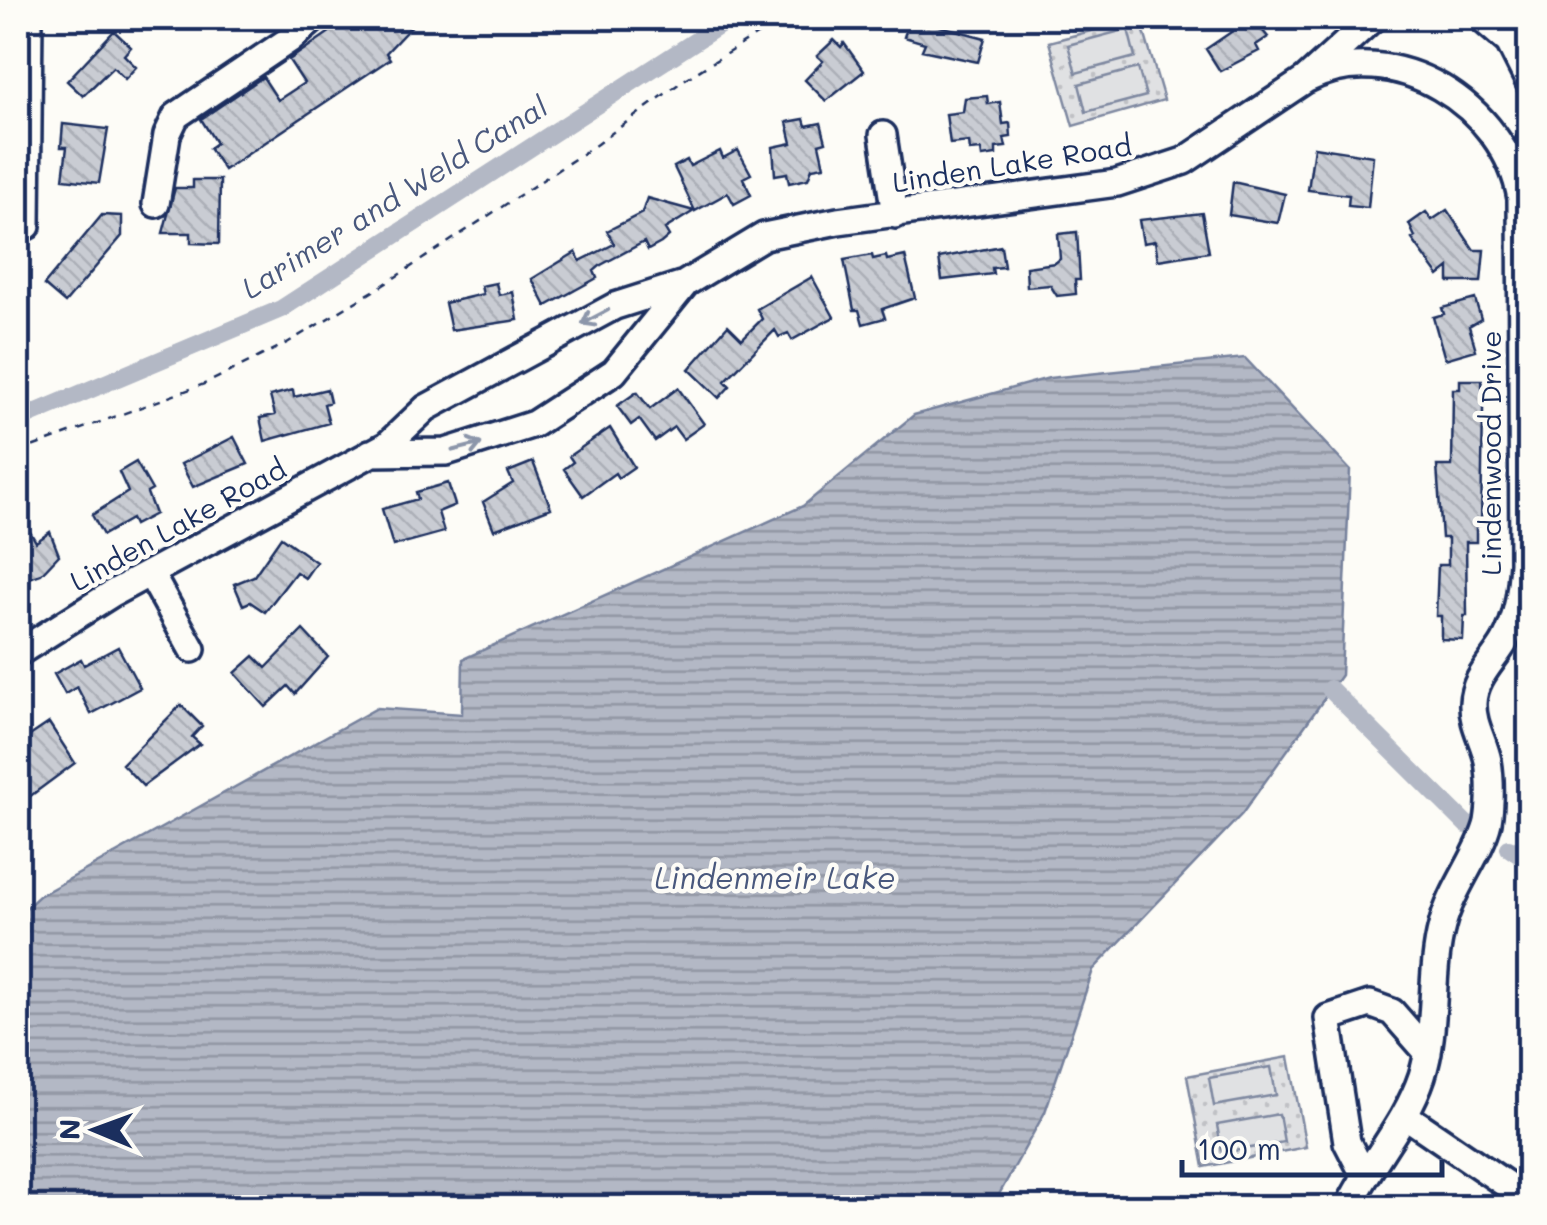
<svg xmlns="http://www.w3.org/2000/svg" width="1547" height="1225" font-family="Mali,sans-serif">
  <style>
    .park { fill: url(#park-dots); stroke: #7e88a0; stroke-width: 2.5 }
    .garden { fill: #e0e1e3; stroke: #7e88a0; stroke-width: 2.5 }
    .water { fill: url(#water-rules); stroke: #76819c; stroke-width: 2.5 }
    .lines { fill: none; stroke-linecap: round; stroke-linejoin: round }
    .canal { stroke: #b3b8c5; stroke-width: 18 }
    .building { fill: url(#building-back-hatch); stroke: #1b2f5e; stroke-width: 2.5 }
    .minor-casing { stroke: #1b2f5e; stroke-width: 32 }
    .path { stroke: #1b2f5e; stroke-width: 2.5; stroke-dasharray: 8 8; stroke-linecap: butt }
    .minor { stroke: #fdfcf7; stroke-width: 25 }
    .oneway { stroke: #8c96aa }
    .labels { text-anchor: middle; stroke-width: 9; stroke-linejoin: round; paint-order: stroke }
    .street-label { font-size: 28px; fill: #1b2f5e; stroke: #fdfcf7 }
    .water-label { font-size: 30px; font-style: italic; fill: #49587d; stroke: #fdfcf7 }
  </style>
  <defs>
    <pattern id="park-dots" width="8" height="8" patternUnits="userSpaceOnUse" patternTransform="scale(2.5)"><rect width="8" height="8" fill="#e0e1e3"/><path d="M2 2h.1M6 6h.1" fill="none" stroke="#c0c1c5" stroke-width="1.8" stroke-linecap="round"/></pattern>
    <pattern id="water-rules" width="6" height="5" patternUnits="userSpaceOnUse" patternTransform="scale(2.5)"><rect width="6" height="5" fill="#b3b8c5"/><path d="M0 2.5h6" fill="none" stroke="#9196a3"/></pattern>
    <pattern id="building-back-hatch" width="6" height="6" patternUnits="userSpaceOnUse" patternTransform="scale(2.5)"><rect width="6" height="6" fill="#c9ccd3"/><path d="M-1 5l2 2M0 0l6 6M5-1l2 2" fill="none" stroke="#acb0b8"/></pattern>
  </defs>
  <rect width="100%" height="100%" fill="#fdfcf7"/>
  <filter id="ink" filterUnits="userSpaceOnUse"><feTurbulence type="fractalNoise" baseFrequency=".01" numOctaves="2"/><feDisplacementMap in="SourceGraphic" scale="20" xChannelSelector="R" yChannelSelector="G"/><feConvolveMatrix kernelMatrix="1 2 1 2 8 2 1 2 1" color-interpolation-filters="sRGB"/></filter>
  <g filter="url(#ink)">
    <path class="park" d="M1140,18L1164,100L1073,126L1049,42Z
      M1289,1057L1306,1147L1204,1167L1187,1076Z"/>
    <path class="garden" d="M1128,29L1135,57L1076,73L1068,45Z
      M1138,68L1146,96L1086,112L1079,84Z
      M1271,1067L1276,1095L1214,1106L1209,1078Z
      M1279,1114L1284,1142L1222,1153L1217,1125Z"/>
    <path class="water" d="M1245,358L1350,470L1341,675L1242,814L1093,970L1045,1112L992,1207H18V915L39,896L377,708L462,714L463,659L803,506L914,415L1049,378Z"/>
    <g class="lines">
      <path class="canal" d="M18,420L281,309L731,18
        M1330,689L1467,825
        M1509,848L1530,862"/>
    </g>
    <path class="building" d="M350,18H419L386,53L390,59L224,170L209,148L216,143L201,119L263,77L278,100L304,83L289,60Z
      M910,18L985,38L978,62L922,50L925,43L904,37Z
      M1252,18L1268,37L1256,45L1259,51L1220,71L1206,49Z
      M114,31L131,47L124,55L136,67L125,79L113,67L83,96L67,81Z
      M834,40L841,47L844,43L864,71L826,101L805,80L823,61L817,56Z
      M987,96L988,104L1000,102L1003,124L1010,123L1011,137L1004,138L1006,147L996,148V155L982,157L981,150L970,151L969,142L950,144L946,114L963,112L965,98Z
      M804,119L806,126L821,123L826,142L819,144L824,166L812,168L808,179L789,183L787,173L775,175L773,147L792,143L787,122Z
      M63,124L108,129L99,183L63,179L67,147H61Z
      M1314,147L1373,156L1368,208L1348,206L1349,195L1308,190Z
      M738,150L751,174L743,178L751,195L734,204L728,193L695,211L674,167L687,160L690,166L720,151L723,158Z
      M193,180H220L219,244L191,243V233H163L175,188H193Z
      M1233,182L1285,194L1278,223L1229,215Z
      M647,198L694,211L665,229L669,236L661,243L648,250L644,242L601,265L594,271L597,278L546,306L532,279L576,252L580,261L614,244L607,231L642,213Z
      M1447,210L1474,250H1484L1481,282H1449V268L1439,276L1412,239L1415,237L1409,224L1426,212L1432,220Z
      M1202,213L1209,252L1158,260L1155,241L1143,243L1139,220Z
      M102,215L122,216V236L65,303L44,285Z
      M1077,232L1080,280H1075L1076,294L1057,296L1050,285L1027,287L1026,267L1055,263L1060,259L1058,234Z
      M1001,246L1004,267L992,268L993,274L942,280L939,258Z
      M872,255L873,259L886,256L887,260L905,256L915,298L882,309L885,318L863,324L859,310H854L844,260Z
      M812,277L834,317L792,340L788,333L779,337L775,330L725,381L730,386L719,398L689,369L728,325L742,339L762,319L757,309Z
      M496,283L499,295L513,292L518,320L451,330L445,303L483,294L481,286Z
      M1475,299L1481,319L1469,326L1476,350L1445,359L1433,317L1444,314L1442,308Z
      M1460,380H1482L1483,410L1481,525L1476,526V542H1466L1467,616H1464L1463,640L1441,639V616H1436L1438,565H1448V538H1442L1437,466H1452L1453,389H1460Z
      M678,388L704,424L683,439L674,427L655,441L639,419L631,425L617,406L637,392L650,409Z
      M327,389L330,402L324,404L329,423L265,441L260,418L275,415L270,396L293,390L294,397Z
      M610,428L634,467L618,478L615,473L583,496L564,469L573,462L569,456Z
      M234,437L248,464L193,487L181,464Z
      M136,462L152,490L147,493L155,514L134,525L131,519L103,535L92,515L128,492L119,472Z
      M533,462L551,508L494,530L483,502L513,483L508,472Z
      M448,483L455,505L438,512L444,532L393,546L382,509L418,499L416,492Z
      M30,532L36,542L50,532L59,555L41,574L18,582V540Z
      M281,537L316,562L305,578L296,572L265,612L250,602L243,605L234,584L254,576Z
      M303,630L328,657L295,694L288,686L266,707L235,673L254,656L266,668Z
      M118,647L140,688L91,714L77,687L65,694L54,674L81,659L84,665Z
      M181,705L202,726L192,737L200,744L143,786L122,764Z
      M49,723L75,763L25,800L18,789V744Z"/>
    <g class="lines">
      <defs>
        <path id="minor" d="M1481,18L1509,42L1530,84
          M1305,80C1393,34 1506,106 1521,199L1523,563C1521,591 1518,618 1504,643C1492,663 1474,678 1473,703C1472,724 1484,741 1488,761C1491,779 1491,804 1488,822C1481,853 1451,889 1442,926C1429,975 1438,1026 1422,1076C1406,1124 1370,1162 1348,1208
          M883,135L895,215
          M1521,183L1530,141
          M156,204L167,135L176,116L289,40L315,18
          M18,230L27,226L29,18
          M370,453L446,452L534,424L614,372L686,283L764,236L838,221L1117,183L1184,161L1305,80L1373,18
          M150,573L192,649
          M18,653L113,593L387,445L426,408L615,306L681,285
          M1406,1116L1513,1189H1520L1530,1178
          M1364,1175L1347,1142L1328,1018L1370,1004L1392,1012L1428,1053"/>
      </defs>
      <use href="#minor" class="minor-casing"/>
      <path class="path" d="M18,452L207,383L287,343L385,284L597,144L684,80L784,18"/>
      <use href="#minor" class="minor"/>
    </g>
    <defs><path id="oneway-shaft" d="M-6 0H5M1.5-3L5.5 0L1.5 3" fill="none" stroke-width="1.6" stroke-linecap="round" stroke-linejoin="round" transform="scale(2.5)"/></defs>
    <g class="oneway">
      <use href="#oneway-shaft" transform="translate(595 317) rotate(152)"/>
      <use href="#oneway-shaft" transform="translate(467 447) rotate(-14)"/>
    </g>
  </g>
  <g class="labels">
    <g class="street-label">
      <text transform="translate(1012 164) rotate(-9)" y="10">Linden Lake Road</text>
      <text transform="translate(1491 453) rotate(-90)" y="10">Lindenwood Drive</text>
      <text transform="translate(178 525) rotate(-29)" y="10">Linden Lake Road</text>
    </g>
    <g class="water-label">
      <text transform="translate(395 198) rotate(-32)" y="10">Larimer and Weld Canal</text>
      <text x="775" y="889">Lindenmeir Lake</text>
    </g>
  </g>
  <rect width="1547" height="1225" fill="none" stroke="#fdfcf7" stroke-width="60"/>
  <rect x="30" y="30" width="1487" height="1165" fill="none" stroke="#1b2f5e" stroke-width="4" filter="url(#ink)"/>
  <g transform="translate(95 1130) rotate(271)" stroke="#fdfcf7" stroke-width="8" paint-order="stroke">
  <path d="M0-8L18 38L0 25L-18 38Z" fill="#1b2f5e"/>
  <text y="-15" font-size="28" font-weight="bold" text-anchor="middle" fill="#1b2f5e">N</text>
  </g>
  <path d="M1182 1160v15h260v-15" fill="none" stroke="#1b2f5e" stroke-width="5"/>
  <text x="1197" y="1160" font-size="30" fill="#1b2f5e" stroke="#fdfcf7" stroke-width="8" paint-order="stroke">100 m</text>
</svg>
